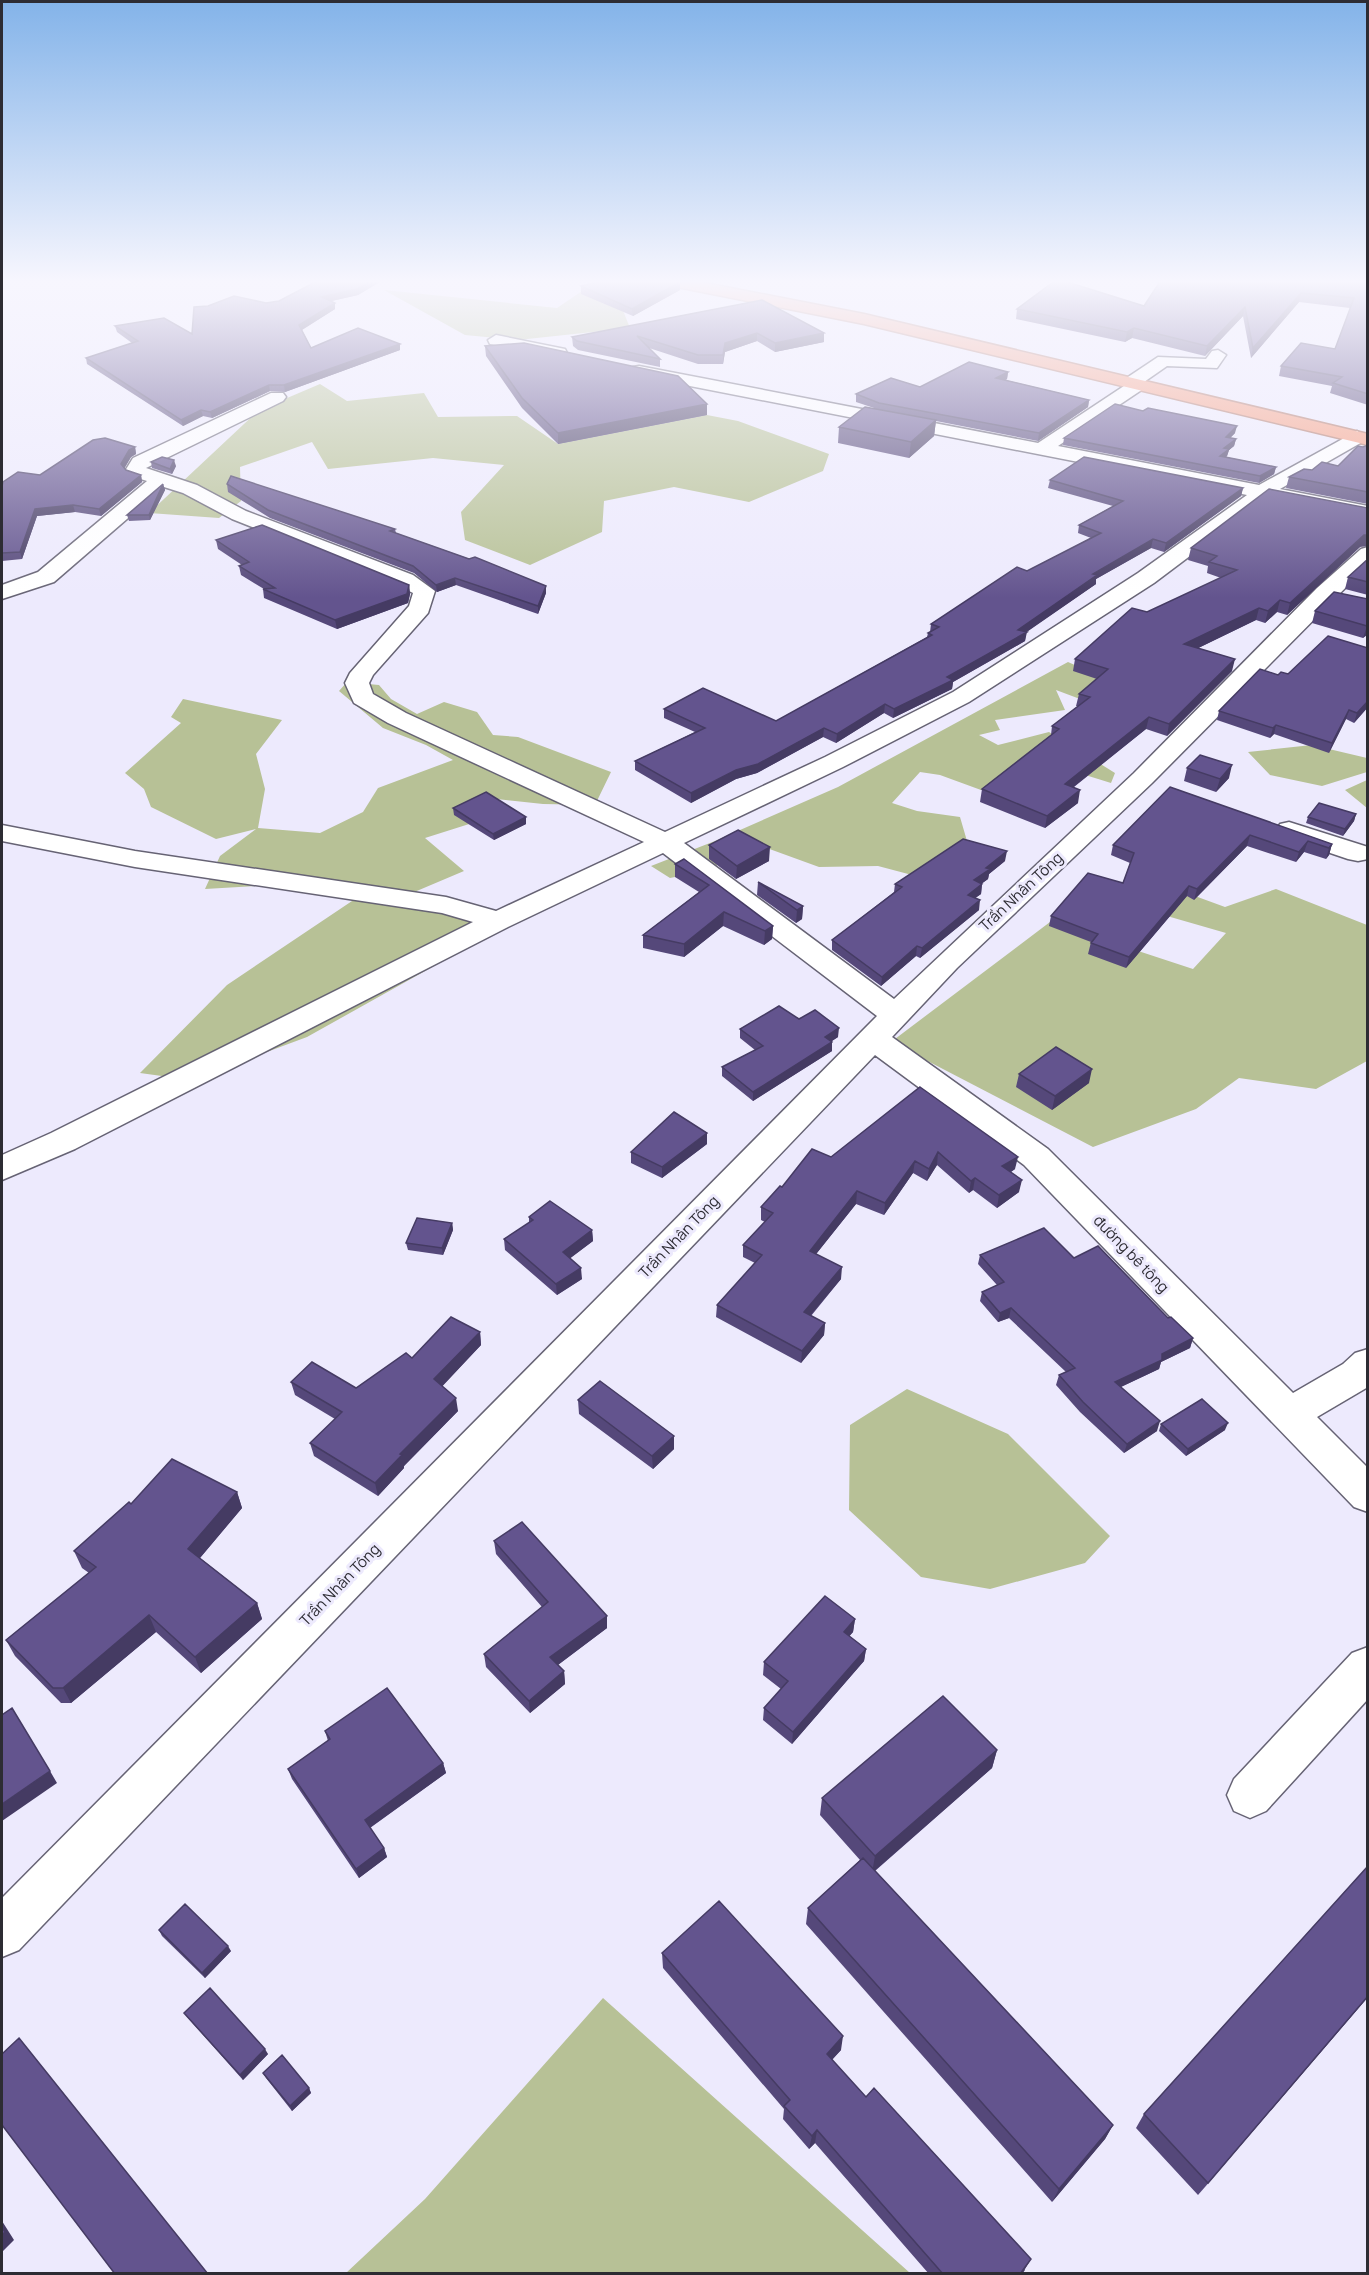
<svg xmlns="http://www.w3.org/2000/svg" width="1369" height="2275" font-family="Manrope,sans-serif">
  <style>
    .green { fill: #b7c196 }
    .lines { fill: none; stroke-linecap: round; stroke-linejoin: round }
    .minor-casing { stroke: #666374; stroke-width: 3 }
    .highway-casing { stroke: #b07565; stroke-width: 3 }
    .minor { fill: #fff; fill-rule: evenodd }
    .highway { fill: #f69d80; fill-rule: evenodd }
    .wall { fill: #55487a }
    .shaded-wall { fill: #453b63 }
    .building { fill: #63548e; stroke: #453b63; stroke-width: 1.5 }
    .labels { text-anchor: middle; stroke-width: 6; stroke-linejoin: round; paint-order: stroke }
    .street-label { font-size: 15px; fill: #2d2c33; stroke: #edeafd }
  </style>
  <rect width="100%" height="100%" fill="#edeafd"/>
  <path class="green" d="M585,289L616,293L630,328L518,340L465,335L384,290L557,308Z
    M320,384L347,401L424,393L438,417L517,416L558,444L707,415L738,421L829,454L823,471L749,502L674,487L604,501L602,532L530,565L465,540L461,512L504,465L433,458L328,469L312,442L240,467L241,501L219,518L149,513L259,410Z
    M1068,662L1122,686L1088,702L1056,690L1065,710L995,720L1000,730L979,735L998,745L1049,732L1115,773L1111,783L1082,774L1033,791L981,790L940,775L920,772L892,803L917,811L960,817L967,841L912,875L878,866L819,867L764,847L700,872L670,878L651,866L715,841L838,787Z
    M347,682L379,685L391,699L417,714L444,702L477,712L493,735L518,737L611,772L595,805L543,804L497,799L485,819L425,838L464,871L412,893L328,892L257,886L205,889L220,856L256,829L216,839L151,807L144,789L125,773L181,723L171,717L183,699L282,720L256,754L265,789L258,828L320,833L363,812L378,788L453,760L426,745L383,728L339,691Z
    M1312,745L1367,758V772L1322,786L1270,775L1248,752Z
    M1367,780V808L1345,790Z
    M1132,873L1225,907L1276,889L1367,925V1061L1316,1089L1239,1078L1196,1109L1093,1147L891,1042L1050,922L1193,969L1226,933L1108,899Z
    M358,897L511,923L307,1037L191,1080L140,1073L227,985Z
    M907,1389L1008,1434L1110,1536L1085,1563L990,1589L921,1577L849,1510L850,1425Z
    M603,1998L910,2273H346L425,2199Z"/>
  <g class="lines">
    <defs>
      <path id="minor" d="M496,335L565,349L567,353L559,358L490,344L488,340Z
        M1218,350L1226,355L1217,368L1167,366L1144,382L1146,385L1143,389L1058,446L1259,485L1357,431L1366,437L1364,441L1280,489L1368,506V518L1267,498L1154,583L969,702L843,767L684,843L894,999L1134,773L1317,588L1361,549L1368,547V565L1152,783L957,968L892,1037L1048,1149L1293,1393L1343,1364L1355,1353L1368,1349V1387L1317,1417L1368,1468V1512L1354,1507L1024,1165L875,1055L19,1950L2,1957V1898L877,1016L663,853L508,927L75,1149L2,1180V1155L51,1133L473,922L442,913L135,867L2,841V825L135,851L446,897L496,911L644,842L388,723L354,703L345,683L350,673L409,606L413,593L397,585L232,519L183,493L164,487L54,582L2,599V585L38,572L147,481L128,475L125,471L133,458L271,393H283L286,397L283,401L146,468L197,485L246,511L413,575L435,591L428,613L373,675L369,683L373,694L406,713L665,832L825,757L953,692L1138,573L1247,495L639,376L633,375L630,371L633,367L639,366L1038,443L1124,386L1122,383L1125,379L1158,357L1206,359L1212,351Z
        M1289,822L1368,847V859L1358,861L1348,859L1280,836L1276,830L1280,824Z
        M1368,1647V1699L1266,1811L1250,1818L1234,1811L1227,1795L1234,1779L1352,1653Z"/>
      <path id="highway" d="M659,280H690L864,314L1368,434V445L864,324L667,285Z"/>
    </defs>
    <use href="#minor" class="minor-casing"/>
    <use href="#highway" class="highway-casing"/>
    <use href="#minor" class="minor"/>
    <use href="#highway" class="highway"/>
  </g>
  <path class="wall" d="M319,280H383L358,295L331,301L335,309L302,330L311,348L400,344V350L285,392L270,391L212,418L203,416L183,426L87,364L86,358L132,343L117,332L115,326L192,334L266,303L279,301Z
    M1368,280V405L1330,393L1332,386L1279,376L1281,366L1335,349L1350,308L1299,302L1251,358L1243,316L1205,356L1132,338L1125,342L1016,319L1017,309L1144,306Z
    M581,286L680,290L633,316L581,294Z
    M762,300L824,333V342L775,352L757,341L725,352L723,364H698L649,348L660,359V367L578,350L573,346L572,337Z
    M485,346L707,404V415L558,444L522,408L486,356Z
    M1008,372L1007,379L1005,380L1089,400L1088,407L1038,441L936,421L934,436L909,458L838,443L839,427L874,408L856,402V394L920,387Z
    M1143,411L1235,433L1230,438L1236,439L1234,446L1229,450L1227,456L1226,457L1276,467L1274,474L1259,483L1063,445L1064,438Z
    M1368,445V504L1286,488L1289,477L1312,470L1338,466Z
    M135,447L136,454L131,457L124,468L126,470L141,475L142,482L101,516L75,512L37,516L22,559L2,561V486Z
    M151,462L176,466L172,474L152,468Z
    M1050,480L1243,488L1241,496L1164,552L1151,548L1096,579V584L1026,632L1025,641L953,682L952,689L893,718L884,713L836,743L823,737L757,773L736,779L691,803L635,770V761L695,732L664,718V709L776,721L927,637L928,633L930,632L931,624L1027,571L1091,538L1078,533L1079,525L1113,506L1048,488Z
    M163,484L165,490L150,520L129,521L127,515Z
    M227,484L395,529L396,533L546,586V593L538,614L456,585L437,592L414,573L270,518L228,492Z
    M216,540L409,585L410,594L408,603L337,629L264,598L263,589H264L241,575L239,566L242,565L218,549Z
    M1360,547L1287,615L1277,612L1265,623L1256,620L1198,648L1232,671L1167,736L1146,729L1074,787L1078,803L1045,828L980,802L982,789L1051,735L1052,726L1078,706H1076L1079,694L1097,679L1073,671L1075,659L1147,612L1221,578L1207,573L1208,566L1188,560L1191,548Z
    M1368,559V595L1345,589L1348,577Z
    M1368,599V634L1363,638L1312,623L1315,611Z
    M1368,648V707L1354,723L1346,719L1329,753L1274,734L1270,738L1217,720L1219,711L1278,675L1288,674Z
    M1187,768L1229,778L1216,792L1184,781Z
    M1170,787L1332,844L1329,855L1326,859L1304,852L1296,862L1247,846L1194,900L1187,896L1126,968L1088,954L1091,942L1049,926L1051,916L1123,883L1130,863L1111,855L1113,845Z
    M453,808L526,817V824L494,840L454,815Z
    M1356,814L1354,821L1343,836L1306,823L1308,817Z
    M709,845L769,861L736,879L709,859Z
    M684,859L773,926L772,939L764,945L723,926L684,957L643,948V935L699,892L675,877V864Z
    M1005,861L989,874L988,879L981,884H982L981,894L975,898L979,910L920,958L916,956L881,986L832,950V940L894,892L895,884Z
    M758,882L803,906L802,919L796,923L757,895Z
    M799,1019L838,1037L832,1041V1051L753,1101L722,1076V1067L755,1050L740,1038V1029Z
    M1019,1074L1089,1083L1052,1110L1016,1087Z
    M920,1087L1015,1169L1011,1172L1019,1192L997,1208L973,1190L969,1193L937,1165L927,1181L913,1173L884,1215L856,1204L816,1254L841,1279L811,1316L825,1323L824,1335L801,1363L716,1317L717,1305L755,1263L743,1257V1245L765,1222L761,1220V1207L782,1187L831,1157Z
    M707,1144L662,1178L631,1163V1152Z
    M529,1217L592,1230L593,1241L570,1258L582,1279L557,1295L505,1250L504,1239L529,1223Z
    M452,1223L453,1230L443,1255L408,1250L406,1243Z
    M980,1255L1074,1258L1168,1318L1193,1338L1190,1348L1161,1362L1159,1369L1121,1387L1157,1431L1124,1453L1080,1412L1056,1385L1059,1375L1066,1372L1009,1318L998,1322L980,1301L982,1292L997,1285L978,1264Z
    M480,1332L481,1345L442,1386L458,1411L404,1466V1468L378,1496L314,1456L310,1443L335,1419L295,1395L291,1382L356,1388L412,1358Z
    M578,1400L674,1436V1449L653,1469L579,1414Z
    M1161,1424L1225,1430L1186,1456L1159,1431Z
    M237,1492L242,1508L200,1558L257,1603L262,1619L201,1673L156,1632L71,1703H61L15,1656L6,1640L89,1573L82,1568L74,1551L131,1504Z
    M494,1541L607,1616V1628L558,1665L564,1671L565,1684L530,1713L486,1667L484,1654L542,1607L496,1554Z
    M855,1619L853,1632L849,1636L866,1649L864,1661L792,1744L763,1720L764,1708L781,1689L763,1675L764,1662Z
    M325,1731L443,1763L446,1773L370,1828L384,1848L387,1857L359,1878L292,1779L288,1769L328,1741Z
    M997,1750L992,1768L875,1871L1113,2125L1105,2139L1052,2202L806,1924L808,1908L860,1860L820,1815L822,1798Z
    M1368,1866V1997L1198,2195L1136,2128L1144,2114Z
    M159,1930L231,1951L205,1978L162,1936Z
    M662,1953L841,2050L832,2060L1025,2270L1022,2274H929L815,2143L809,2149L783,2119L784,2109L663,1968Z
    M184,2013L268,2054L243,2080L188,2018Z
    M263,2073L309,2088L311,2093L292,2111L266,2078Z"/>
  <path class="shaded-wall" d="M373,280H383L358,295L323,303L322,297Z
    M680,282V290L633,316L632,309Z
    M1301,293L1299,302L1251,358L1253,348Z
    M335,303V309L300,331L299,325Z
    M1245,307L1243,316L1205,356L1207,346Z
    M1134,328L1132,338L1125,342L1127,332Z
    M757,333V341L725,352L723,364V355L725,343Z
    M824,333V342L775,352V343Z
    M400,344V350L285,392L284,385Z
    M1008,372L1007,379L995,386L996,378Z
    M269,385L270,391L212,418L210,412Z
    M1089,400L1088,407L1038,441L1039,433Z
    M707,404V415L558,444V433Z
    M201,410L203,416L183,426L181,420Z
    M936,420L934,436L909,458L911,442Z
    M1237,426L1235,433L1225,443L1226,437Z
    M1236,439L1234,446L1229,450L1227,456L1219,463L1224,448Z
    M135,447L136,454L131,457L123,471L121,464L129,450Z
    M174,460L176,466L172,474L170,469Z
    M1276,467L1274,474L1259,483L1260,476Z
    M141,475L142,482L101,516L99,509Z
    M163,484L165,490L150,520L149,515Z
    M1243,488L1241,496L1164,552L1166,543Z
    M73,505L75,512L37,516L22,559L20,552L35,509Z
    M1364,535H1368V546L1360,547L1287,615L1290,603Z
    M1153,539L1151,548L1096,579V584L1021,636L1027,632L1025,641L953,682L952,689L893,718L894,709L947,677L1018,630L1093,574Z
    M455,578L456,585L437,592L436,585Z
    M409,585L410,594L408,603L337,629L335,620Z
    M546,586V593L538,614V606Z
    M1280,600L1277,612L1265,623L1268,611Z
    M1259,608L1256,620L1182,656L1184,644Z
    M1367,626L1368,634L1363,638Z
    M1235,659L1232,671L1167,736L1169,724Z
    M1368,701V707L1354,723L1357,713Z
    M885,704L884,713L836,743L837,734Z
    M1349,710L1346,719L1329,753L1332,743Z
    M1149,717L1146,729L1062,796L1065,784Z
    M1276,725L1274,734L1270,738L1273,728Z
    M824,728L823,737L757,773L736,779L691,803V793L736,770Z
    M1232,765L1229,778L1216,792L1220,779Z
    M1080,790L1078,803L1045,828L1047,816Z
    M1356,814L1354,821L1343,836L1345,829Z
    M526,817V824L494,840L493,834Z
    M1250,835L1247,846L1194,900L1197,889Z
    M1308,841L1304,852L1296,862L1299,852Z
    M1332,844L1329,855L1326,859L1329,848Z
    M770,847L769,861L736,879L737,866Z
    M1007,851L1005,861L989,874L988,879L973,890L974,880L986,868Z
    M982,884L981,894L967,904L968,895Z
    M1189,886L1187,896L1126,968L1129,957Z
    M980,900L979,910L920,958L922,948Z
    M803,906L802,919L796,923L797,910Z
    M724,912L723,926L684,957V944Z
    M773,926L772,939L764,945L765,931Z
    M917,946L916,956L881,986L882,977Z
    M839,1028L838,1037L824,1046L825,1037Z
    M832,1042V1051L753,1101V1092Z
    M1092,1069L1089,1083L1052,1110L1055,1096Z
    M707,1133V1144L662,1178V1167Z
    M938,1152L937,1165L927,1181L929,1169Z
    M1018,1157L1015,1169L1000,1179L1002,1166Z
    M915,1161L913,1173L884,1215L885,1203Z
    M975,1178L973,1190L969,1193L971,1181Z
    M1022,1180L1019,1192L997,1208L999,1195Z
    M857,1191L856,1204L809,1263L810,1251Z
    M452,1223L453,1230L443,1255L442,1248Z
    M592,1230L593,1241L564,1263L563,1252Z
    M842,1267L841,1279L803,1324L804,1312Z
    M581,1268L582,1279L557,1295L556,1284Z
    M1011,1308L1009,1318L998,1322L1000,1313Z
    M825,1323L824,1335L801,1363L802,1351Z
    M480,1332L481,1345L437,1392L434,1379Z
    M1193,1338L1190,1348L1161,1362L1159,1369L1112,1391L1115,1382L1162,1354Z
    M456,1398L458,1411L404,1466V1468L378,1496L375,1483L400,1454Z
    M1160,1421L1157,1431L1124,1453L1127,1444Z
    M1228,1423L1225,1430L1186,1456L1188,1449Z
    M674,1436V1449L653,1469L652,1456Z
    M237,1492L242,1508L194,1565L188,1549Z
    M257,1603L262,1619L201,1673L195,1657Z
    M149,1615L156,1632L71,1703L63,1688Z
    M607,1616V1628L551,1670L550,1657Z
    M855,1619L853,1632L842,1645L844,1632Z
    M866,1649L864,1661L792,1744L793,1732Z
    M564,1671L565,1684L530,1713L529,1701Z
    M997,1750L992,1768L872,1873L875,1856Z
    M443,1763L446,1773L368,1829L365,1820Z
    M50,1771L57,1783L2,1821V1804Z
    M384,1848L387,1857L359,1878L356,1869Z
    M228,1946L231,1951L205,1978L202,1973Z
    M1368,1996V1997L1198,2195L1208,2183Z
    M843,2036L841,2050L824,2068L827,2054Z
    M265,2049L268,2054L243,2080L240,2075Z
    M309,2088L311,2093L292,2111L290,2106Z
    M1113,2125L1105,2139L1052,2202L1059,2189Z
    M817,2130L815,2143L809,2149L812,2136Z
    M2,2221L14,2240L2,2252Z
    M1031,2259L1022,2274H1020Z"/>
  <path class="building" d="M319,280H373L357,289L322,297L335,303L299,325L311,348L358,328L400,344L284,385H269L210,412L201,410L181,420L86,358L138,341L115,326L164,318L192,334L194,307L208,306L234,296L266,303L279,301Z
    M606,280H668L680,282L632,309L581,286Z
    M1056,280H1061L1144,306L1161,280H1368V394L1333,383L1342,377L1281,366L1301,343L1335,349L1354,298L1301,293L1253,348L1245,307L1207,346L1134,328L1127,332L1017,309Z
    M762,300L824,333L775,343L757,333L725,343L723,355H698L637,336L660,359L577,341L572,337Z
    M524,343L678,376L707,404L558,433L522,398L485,346Z
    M969,362L1008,372L996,378L1089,400L1039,433L879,403L856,394L891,378L920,387Z
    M1115,404L1143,411L1148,408L1237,426L1226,437L1236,439L1224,448L1229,449L1220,456L1276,467L1260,476L1064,438Z
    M865,407L936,420L911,442L839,427Z
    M105,438L135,447L129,450L121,464L126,470L141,475L99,509L73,505L35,509L20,552L2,553V486L3,482L18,472L40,475L93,440Z
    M1368,445V492L1289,477L1304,469L1312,470L1322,462L1338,466L1358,446L1363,447Z
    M162,457L174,460L170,469L151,462Z
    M1084,457L1243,488L1166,543L1153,539L1093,574L1097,575L1018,630L1027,632L947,677L953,680L894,709L885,704L837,734L824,728L758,764L736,770L691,793L635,761L705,728L664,709L703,688L776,721L932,635L928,633L939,627L931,624L1017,567L1027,571L1101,533L1079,525L1123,501L1050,480Z
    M231,476L395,529L390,531L469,559L475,557L546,586L538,606L455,578L436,585L413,566L268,510L227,484Z
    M163,484L149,515H127Z
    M1269,489L1368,508V535H1364L1290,603L1280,600L1268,611L1259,608L1184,644L1235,659L1169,724L1149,717L1065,784L1080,790L1047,816L982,789L1059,729L1052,726L1090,697L1079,694L1108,669L1075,659L1132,608L1147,612L1237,570L1209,562L1217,556L1191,548Z
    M262,525L409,585L407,594L335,620L263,589L275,588L239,566L249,562L216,540Z
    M1368,559V582L1348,577Z
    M1334,592L1368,599L1367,626L1315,611Z
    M1328,636L1368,648V701L1357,713L1349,710L1332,743L1276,725L1273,728L1219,711L1260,669L1278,675L1281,672L1288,674Z
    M1200,755L1232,765L1220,779L1187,768Z
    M1170,787L1332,844L1329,848L1308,841L1299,852L1250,835L1197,889L1189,886L1129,957L1091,943L1098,934L1051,916L1088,873L1123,883L1134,853L1113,845Z
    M486,792L526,817L493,834L453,808Z
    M1319,803L1356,814L1345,829L1308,817Z
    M738,830L770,847L737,866L709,845Z
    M963,839L1007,851L986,868L990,869L974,880L982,884L968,895L980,900L922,948L917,946L882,977L832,940L902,887L895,884Z
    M684,859L773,926L765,931L724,912L684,944L643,935L709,885L675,864Z
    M758,882L803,906L797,910Z
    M779,1006L799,1019L815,1010L839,1028L825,1037L832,1042L753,1092L722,1067L763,1046L740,1029Z
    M1056,1047L1092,1069L1055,1096L1019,1074Z
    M920,1087L1018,1157L1002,1166L1022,1180L999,1195L975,1178L971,1181L938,1152L929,1169L915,1161L885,1203L857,1191L810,1251L842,1267L804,1312L825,1323L802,1351L717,1305L762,1255L743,1245L773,1213L761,1207L780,1186L782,1187L812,1149L831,1157Z
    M674,1112L707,1133L662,1167L631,1152Z
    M550,1201L592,1230L563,1252L581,1268L556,1284L504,1239L533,1220L529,1217Z
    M417,1218L452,1223L442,1248L406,1243Z
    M1044,1228L1074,1258L1098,1246L1168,1318L1171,1317L1193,1338L1162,1354V1360L1115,1382L1160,1421L1127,1444L1083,1402L1059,1375L1075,1368L1011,1308L1000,1313L982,1292L1004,1282L980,1255Z
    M451,1317L480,1332L434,1379L456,1398L400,1454L402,1455L375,1483L310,1443L342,1412L291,1382L312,1362L356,1388L406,1353L412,1358Z
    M600,1381L674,1436L652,1456L578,1400Z
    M1202,1399L1228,1423L1188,1449L1161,1424Z
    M172,1459L237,1492L188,1549L257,1603L195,1657L149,1615L63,1688H53L6,1640L96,1567L74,1551L129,1502L131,1504Z
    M522,1522L607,1616L550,1657L564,1671L529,1701L484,1654L548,1602L494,1541Z
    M825,1596L855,1619L844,1632L866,1649L793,1732L764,1708L788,1681L764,1662Z
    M387,1688L443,1763L365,1820L384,1848L356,1869L288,1769L330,1739L325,1731Z
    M943,1696L997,1750L875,1856L822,1798Z
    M12,1708L50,1771L2,1804V1715Z
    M863,1858L1113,2125L1059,2189L808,1908Z
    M1368,1866V1996L1208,2183L1144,2114Z
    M719,1901L843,2036L827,2054L866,2097L874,2088L1031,2259L1020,2274H943L817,2130L812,2136L784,2106L790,2100L662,1953Z
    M185,1904L228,1946L202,1973L159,1930Z
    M210,1988L265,2049L240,2075L184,2013Z
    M19,2038L208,2274H115L2,2125V2054Z
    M282,2055L309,2088L290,2106L263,2073Z
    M2,2227L5,2232L2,2235Z"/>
  <linearGradient id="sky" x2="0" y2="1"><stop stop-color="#83b3e9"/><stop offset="0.47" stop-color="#f7f6fe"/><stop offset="1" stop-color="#f7f6fe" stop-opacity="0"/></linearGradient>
  <rect width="1369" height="598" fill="url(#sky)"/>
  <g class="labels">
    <g class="street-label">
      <text transform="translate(1021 892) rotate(-43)" y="5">Trần Nhân Tông</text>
      <text transform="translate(679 1237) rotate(-46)" y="5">Trần Nhân Tông</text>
      <text transform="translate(1131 1254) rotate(46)" y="5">đường bê tông</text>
      <text transform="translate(340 1585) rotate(-46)" y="5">Trần Nhân Tông</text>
    </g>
  </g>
  <rect width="1369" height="2275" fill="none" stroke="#2d2c33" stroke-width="6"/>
</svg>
